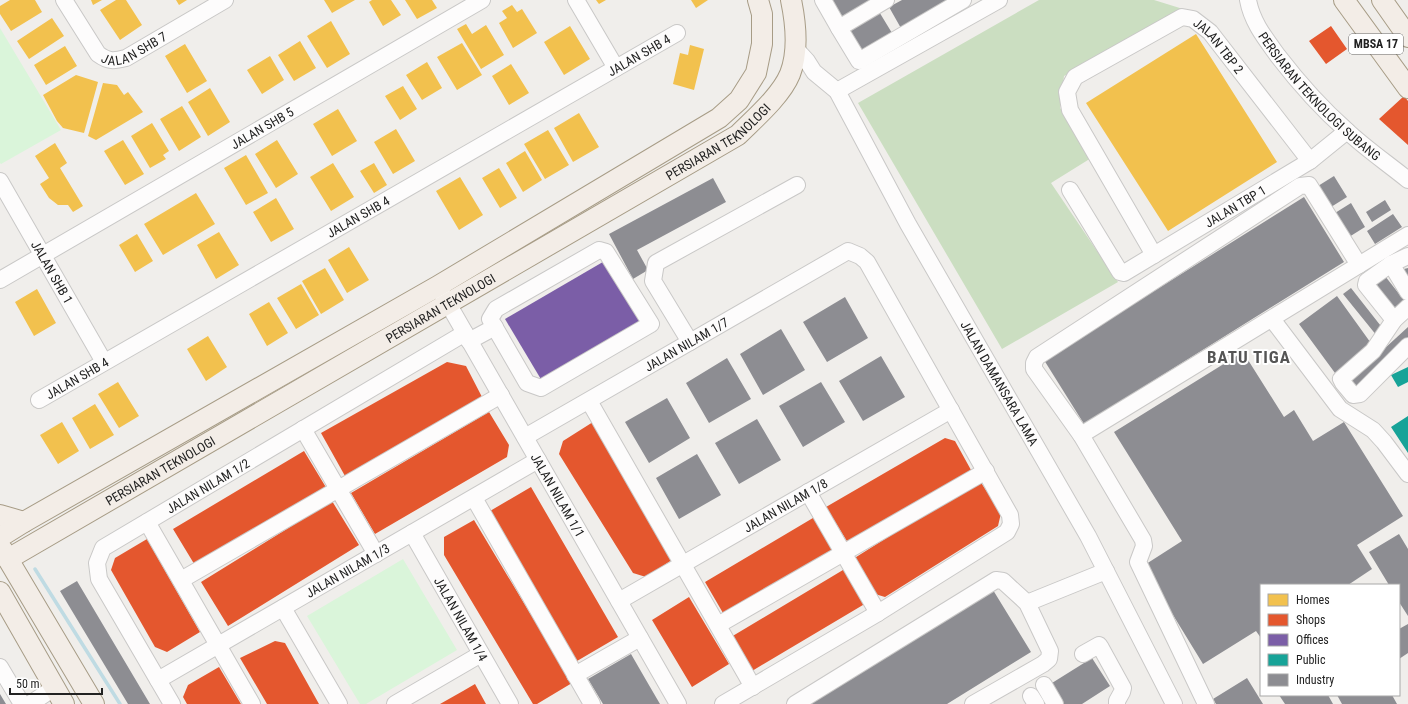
<svg xmlns="http://www.w3.org/2000/svg" width="1408" height="704" font-family="'Roboto Condensed',sans-serif">
  <style>
    .forest { fill: #cbdec1 }
    .park { fill: #daf5da }
    .homes { fill: #f2c14e }
    .shops { fill: #e4572e }
    .offices { fill: #7b5ea7 }
    .public { fill: #17a398 }
    .industry { fill: #8d8d92 }
    .lines { fill: none; stroke-linecap: round; stroke-linejoin: round }
    .stream { stroke: #bfdbe3; stroke-width: 3.5 }
    .minor-casing { stroke: #c9c8c7; stroke-width: 18 }
    .major-casing { stroke: #a79c86; stroke-width: 22 }
    .minor { stroke: #fdfcfc; stroke-width: 16 }
    .major { stroke: #f3ede7; stroke-width: 20 }
    .labels { text-anchor: middle; stroke-width: 4; stroke-linejoin: round; paint-order: stroke }
    .shield { fill: #fff; stroke: #646464; stroke-width: 1 }
    .shield-label { font-size: 12px; font-weight: bold; fill: #222 }
    .street-label { font-size: 13px; fill: #222; stroke: #fff }
    .district-label { font-size: 17px; font-weight: bold; letter-spacing: 1px; fill: #555; stroke: #fff }
  </style>
  <rect width="100%" height="100%" fill="#f0eeeb"/>
  <path class="forest" d="M1039,0H1154L1183,9L1064,76L1060,108L1096,155L1051,183L1118,282L1002,349L858,103Z"/>
  <path class="park" d="M0,28L61,130L1,164L0,163Z
    M403,559L457,650L366,704H360L307,616Z"/>
  <path class="homes" d="M10,0H35L42,12L11,31L0,14V6Z
    M91,0H102L93,5Z
    M116,0H126L142,25L120,40L100,10Z
    M176,0H187L179,5Z
    M324,0H355L332,13Z
    M372,0H391L401,15L383,26L369,2Z
    M405,0H432L437,8L417,19Z
    M596,0H606L599,4Z
    M691,0H708L696,8Z
    M512,5L517,12L522,9L537,33L513,48L499,23L507,18L502,11Z
    M52,18L64,36L29,59L17,41Z
    M331,21L350,54L327,68L307,36Z
    M466,24L472,34L486,25L504,55L481,69L457,29Z
    M570,26L590,59L564,75L544,42Z
    M1196,34L1277,162L1168,231L1086,103Z
    M300,41L316,68L294,81L278,55Z
    M462,43L482,75L457,90L437,57Z
    M185,44L207,81L187,93L165,56Z
    M690,45L704,49L694,90L673,84L680,53L688,55Z
    M65,46L77,66L46,85L34,65Z
    M270,56L284,80L262,94L247,70Z
    M427,62L442,88L422,100L406,75Z
    M511,64L529,93L509,105L492,76Z
    M76,75L98,82L84,133L63,128L57,121L43,95Z
    M103,83L117,85L124,95L128,92L143,112L96,140L88,136Z
    M403,86L417,109L400,120L385,96Z
    M210,88L230,122L208,136L188,102Z
    M182,106L201,137L179,151L160,119Z
    M338,109L357,141L332,156L313,124Z
    M579,113L599,147L573,162L554,128Z
    M152,123L169,151L163,155L166,159L150,168L131,136Z
    M396,129L415,161L393,174L374,142Z
    M548,130L569,165L545,179L524,144Z
    M123,140L144,174L125,185L104,151Z
    M277,140L298,174L276,188L255,154Z
    M55,143L67,163L60,168L83,206L73,212L68,205H58L49,198L40,184L49,178L35,156Z
    M525,151L542,180L523,192L506,163Z
    M246,155L268,193L246,205L224,168Z
    M333,163L354,197L331,211L310,177Z
    M374,163L387,185L374,193L360,171Z
    M499,168L517,198L500,208L482,178Z
    M460,177L483,215L459,230L436,191Z
    M196,193L215,224L163,255L144,224Z
    M276,198L294,229L271,242L253,212Z
    M219,232L239,265L216,279L197,245Z
    M137,234L153,261L135,272L119,245Z
    M349,247L369,280L347,293L328,260Z
    M325,268L344,300L321,314L302,281Z
    M301,284L319,315L296,329L277,298Z
    M37,289L56,323L34,336L15,302Z
    M269,302L288,333L267,346L249,314Z
    M208,336L227,367L206,381L187,349Z
    M118,382L139,416L119,428L98,394Z
    M95,404L114,435L90,449L72,418Z
    M62,422L79,451L58,464L40,435Z"/>
  <path class="shops" d="M1331,26L1347,49L1326,64L1309,41Z
    M1404,96L1408,101V145L1379,119Z
    M447,362L466,366L482,397L345,476L321,433Z
    M489,412L509,445L507,457L375,534L351,493Z
    M593,422L675,558L646,577L633,573L559,454L563,441Z
    M945,438L955,441L971,470L848,543L826,507Z
    M304,451L327,489L196,567L173,529Z
    M980,481L1001,513L998,526L885,597L875,594L853,559L963,490Z
    M531,487L618,637L577,661L490,511Z
    M332,501L359,545L228,626L201,582Z
    M818,515L837,547L723,613L705,582Z
    M474,520L572,683L537,704H533L444,555V537Z
    M147,539L200,632L167,652L155,647L111,570L115,558Z
    M848,567L868,602L752,671L731,637Z
    M689,597L729,664L692,687L652,620Z
    M275,641L285,643L319,704H267L240,658Z
    M219,667L241,704H187L183,697L188,685Z
    M475,684L486,704H440L463,691Z"/>
  <path class="offices" d="M608,259L644,321L542,381L505,319Z"/>
  <path class="public" d="M1408,367V382L1398,387L1391,375Z
    M1408,416V453L1391,427Z"/>
  <path class="industry" d="M828,0H872L839,19Z
    M902,0H953L902,30L889,7Z
    M878,10L892,33L860,51L847,28Z
    M1334,176L1347,197L1331,207L1318,186Z
    M713,178L726,202L637,250L648,270L633,279L609,234Z
    M1304,197L1344,262L1084,424L1044,360Z
    M1385,200L1391,210L1372,222L1366,212Z
    M1351,203L1365,227L1349,237L1335,213Z
    M1393,214L1402,227L1375,244L1367,231Z
    M1408,268V281H1406L1404,269Z
    M1385,276L1407,304L1398,312L1375,284Z
    M1351,288L1384,330L1377,336L1343,294Z
    M1337,296L1373,346L1335,373L1299,324Z
    M845,297L868,338L827,362L803,322Z
    M1408,327V343L1356,390L1348,382Z
    M781,329L805,370L763,395L740,354Z
    M1243,352L1284,417L1294,410L1313,441L1344,422L1403,516L1357,545L1372,569L1348,585H1261V638L1256,631L1203,664L1143,566L1182,541L1114,432Z
    M881,356L905,397L863,421L839,381Z
    M727,358L751,399L709,423L686,383Z
    M821,382L845,422L803,447L779,406Z
    M667,398L690,438L649,463L625,422Z
    M757,419L781,460L739,484L715,443Z
    M697,454L721,495L679,519L656,478Z
    M1399,534L1408,549V616L1399,602V585H1389L1369,552Z
    M77,581L150,704H128L60,591Z
    M993,590L1031,652L947,704H808Z
    M1408,624V653L1399,659V629Z
    M631,654L646,680L660,704H603L588,679Z
    M1092,658L1110,686L1082,704H1064L1052,683Z
    M1247,678L1263,704H1216L1213,699Z
    M0,694L6,704H0Z
    M1279,695H1328L1333,704H1285Z
    M1337,695H1392L1397,704H1342Z"/>
  <g class="lines">
    <path class="stream" d="M35,569L120,704"/>
    <defs>
      <g id="minor">
        <path id="s1" d="M64,0L98,54C109,62 114,61 126,58L225,0"/>
        <path d="M576,0L616,68"/>
        <path d="M823,0L839,28L886,0"/>
        <path id="s2" d="M1248,0C1252,22 1265,38 1278,56C1298,82 1321,108 1346,130C1365,148 1387,163 1408,180"/>
        <path d="M839,28L859,61L963,0"/>
        <path id="s3" d="M795,48L807,61L814,72L837,91L908,224L1088,536L1174,704"/>
        <path d="M837,91L999,0"/>
        <path id="s4" d="M0,181L104,362"/>
        <path id="s5" d="M1070,190L1120,272L1124,273L1310,161L1347,131"/>
        <path d="M599,250L606,252L651,324L541,388L527,383L490,319L496,309Z"/>
        <path id="s6" d="M1154,255L1070,110L1067,92L1075,77L1182,17L1193,19L1210,32L1310,161"/>
        <path d="M1408,256L1391,264L1408,292"/>
        <path d="M1391,264L1367,281L1366,285L1394,320"/>
        <path id="s7" d="M0,280L482,0"/>
        <path id="s8" d="M442,293L678,704"/>
        <path d="M1408,307L1394,320L1373,351L1341,379L1343,383L1353,395L1360,394L1408,346"/>
        <path d="M1272,319L1340,409L1373,430L1384,442L1408,474"/>
        <path d="M469,341L495,327"/>
        <path d="M690,342L653,281L656,263L797,185"/>
        <path id="s9" d="M39,400L677,33"/>
        <path d="M589,401L753,687"/>
        <path d="M303,429L376,554"/>
        <path d="M1081,435L1408,235"/>
        <path id="s10" d="M525,437L848,251L860,256L867,262L1010,515L1011,524L1007,532L878,613L723,704"/>
        <path d="M808,492L878,613"/>
        <path d="M474,498L592,704"/>
        <path d="M147,522L252,704"/>
        <path id="s11" d="M412,533L510,704"/>
        <path d="M181,580L501,395"/>
        <path id="s12" d="M619,601L951,410"/>
        <path d="M1027,603L1106,571"/>
        <path d="M283,608L339,704"/>
        <path d="M718,625L986,471"/>
        <path d="M1083,654L1099,645L1101,648L1123,688L1122,692L1117,701V704"/>
        <path d="M0,667L22,704"/>
        <path d="M575,675L640,638"/>
        <path id="s13" d="M158,680L538,460"/>
        <path d="M1044,685L1055,704"/>
        <path d="M1031,696L1036,704"/>
        <path d="M30,704L54,688"/>
        <path id="s14" d="M172,704L99,579L97,563L103,548L465,333"/>
        <path d="M395,704L481,654"/>
        <path d="M795,704L996,580L1003,581L1027,603L1050,651L1049,659L1043,664L973,704"/>
        <path d="M1206,704L1138,562L1144,546L1143,540L1081,435L1034,369V363L1037,357L1300,186L1309,185L1359,265"/>
      </g>
      <g id="major">
        <path d="M1344,0L1408,88"/>
        <path d="M1382,0L1408,37"/>
        <path d="M0,515L24,522"/>
        <path d="M0,537L24,522L438,286L719,118L739,100L756,73L762,44V14L758,0"/>
        <path d="M2,549L94,704"/>
        <path id="s15" d="M8,559L738,135C754,119 781,96 790,74C799,51 796,24 791,0"/>
        <path d="M0,592L64,704"/>
      </g>
    </defs>
    <use href="#minor" class="minor-casing"/>
    <use href="#major" class="major-casing"/>
    <use href="#minor" class="minor"/>
    <use href="#major" class="major"/>
  </g>
  <g class="labels">
    <rect class="shield" x="1349" y="34" width="54" height="20" rx="3"/>
    <g class="shield-label">
      <text x="1376" y="48">MBSA 17</text>
    </g>
    <g class="street-label">
      <text dy="5" stroke="none"><textPath href="#s1" startOffset="104">JALAN SHB 7</textPath></text>
      <text dy="5" stroke="none"><textPath href="#s6" startOffset="374">JALAN TBP 2</textPath></text>
      <text dy="5" stroke="none"><textPath href="#s9" startOffset="692">JALAN SHB 4</textPath></text>
      <text dy="5" stroke="none"><textPath href="#s2" startOffset="122">PERSIARAN TEKNOLOGI SUBANG</textPath></text>
      <text dy="5" stroke="none"><textPath href="#s7" startOffset="303">JALAN SHB 5</textPath></text>
      <text dy="5" stroke="none"><textPath href="#s15" startOffset="824">PERSIARAN TEKNOLOGI</textPath></text>
      <text dy="5" stroke="none"><textPath href="#s5" startOffset="230">JALAN TBP 1</textPath></text>
      <text dy="5" stroke="none"><textPath href="#s9" startOffset="368">JALAN SHB 4</textPath></text>
      <text dy="5" stroke="none"><textPath href="#s4" startOffset="105">JALAN SHB 1</textPath></text>
      <text dy="5" stroke="none"><textPath href="#s15" startOffset="500">PERSIARAN TEKNOLOGI</textPath></text>
      <text dy="5" stroke="none"><textPath href="#s10" startOffset="186">JALAN NILAM 1/7</textPath></text>
      <text dy="5" stroke="none"><textPath href="#s9" startOffset="44">JALAN SHB 4</textPath></text>
      <text dy="5" stroke="none"><textPath href="#s3" startOffset="395">JALAN DAMANSARA LAMA</textPath></text>
      <text dy="5" stroke="none"><textPath href="#s15" startOffset="176">PERSIARAN TEKNOLOGI</textPath></text>
      <text dy="5" stroke="none"><textPath href="#s14" startOffset="299">JALAN NILAM 1/2</textPath></text>
      <text dy="5" stroke="none"><textPath href="#s8" startOffset="233">JALAN NILAM 1/1</textPath></text>
      <text dy="5" stroke="none"><textPath href="#s12" startOffset="192">JALAN NILAM 1/8</textPath></text>
      <text dy="5" stroke="none"><textPath href="#s13" startOffset="219">JALAN NILAM 1/3</textPath></text>
      <text dy="5" stroke="none"><textPath href="#s11" startOffset="99">JALAN NILAM 1/4</textPath></text>
    </g>
    <g class="district-label">
      <text x="1249" y="363">BATU TIGA</text>
    </g>
  </g>
  <rect x="1260" y="584" width="140" height="112" fill="#ffffff" stroke="#a7a7a7"/>
  <rect x="1268" y="594" width="20" height="12" fill="#f2c14e" stroke="#a7a7a7"/>
  <text x="1296" y="604" font-size="12" fill="#222222">Homes</text>
  <rect x="1268" y="614" width="20" height="12" fill="#e4572e" stroke="#a7a7a7"/>
  <text x="1296" y="624" font-size="12" fill="#222222">Shops</text>
  <rect x="1268" y="634" width="20" height="12" fill="#7b5ea7" stroke="#a7a7a7"/>
  <text x="1296" y="644" font-size="12" fill="#222222">Offices</text>
  <rect x="1268" y="654" width="20" height="12" fill="#17a398" stroke="#a7a7a7"/>
  <text x="1296" y="664" font-size="12" fill="#222222">Public</text>
  <rect x="1268" y="674" width="20" height="12" fill="#8d8d92" stroke="#a7a7a7"/>
  <text x="1296" y="684" font-size="12" fill="#222222">Industry</text>
  <path d="M10 688v6h92v-6" fill="none" stroke="#222222" stroke-width="2"/>
  <text x="16" y="688" font-size="12" fill="#222222" stroke="#ffffff" stroke-width="3" paint-order="stroke">50 m</text>
</svg>
